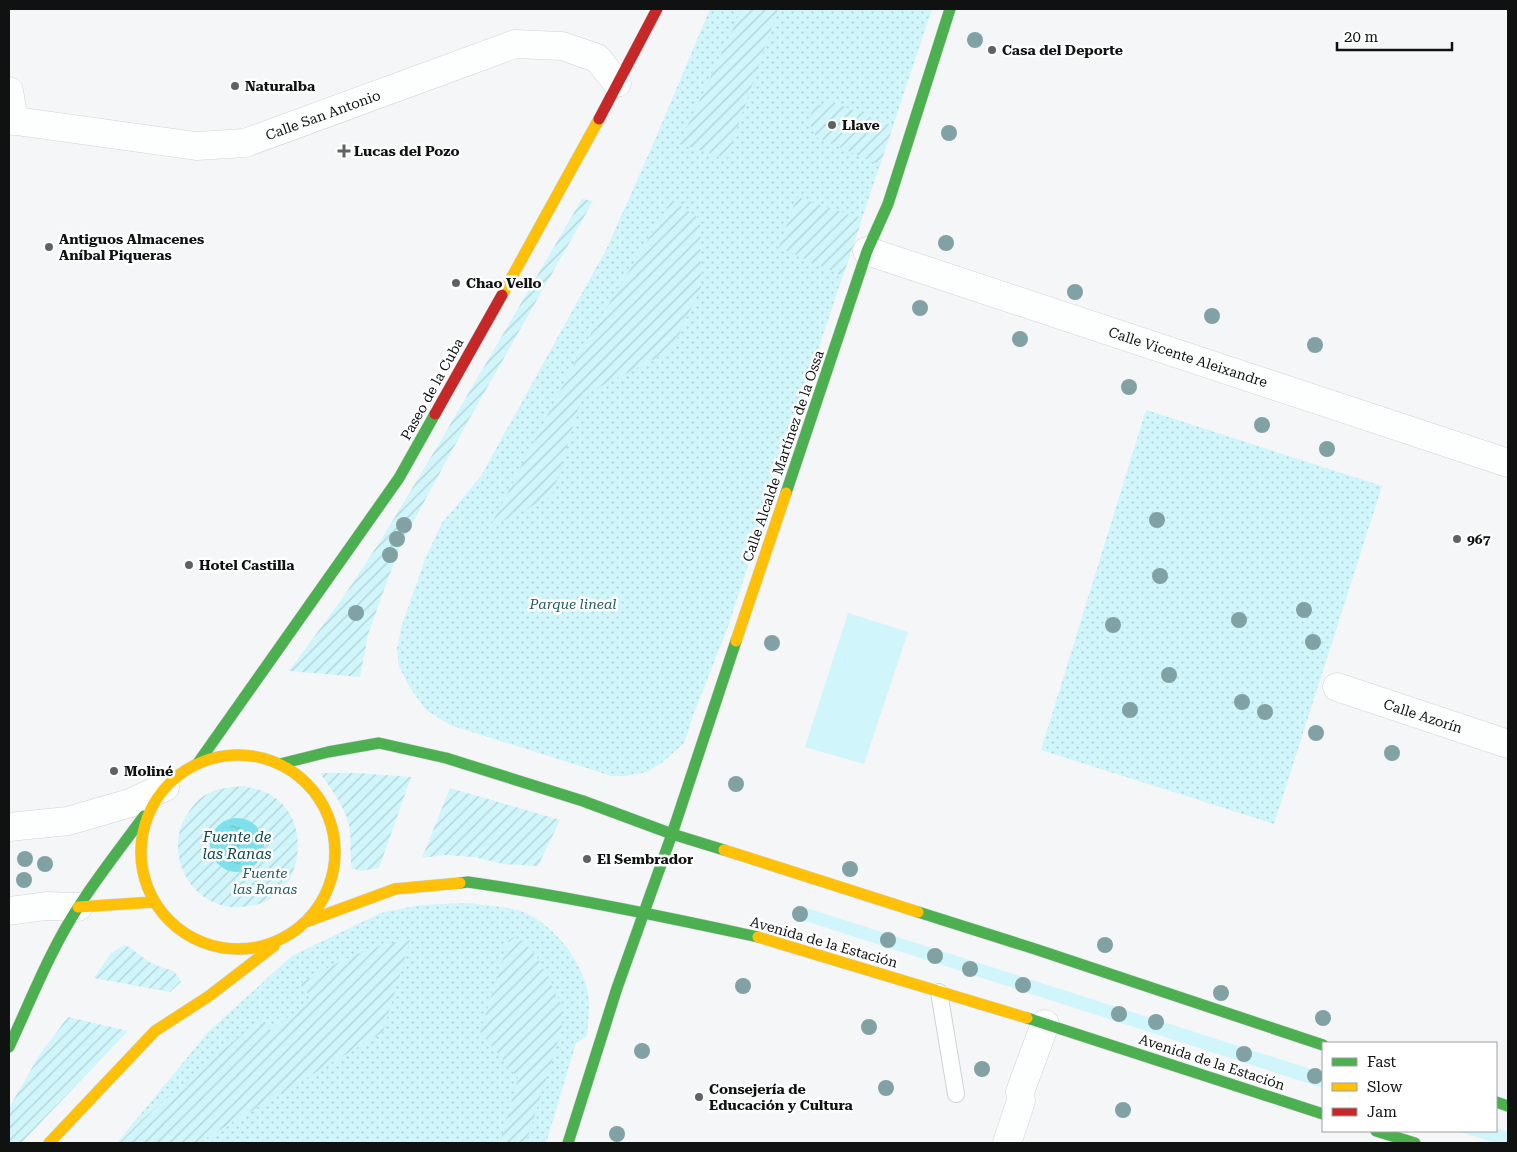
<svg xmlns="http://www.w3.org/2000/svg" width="1517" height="1152" font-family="'Roboto Serif',serif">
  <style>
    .grass { fill: #d0f5fa }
    .park { fill: url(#park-dots) }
    .garden { fill: url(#garden-furrows); fill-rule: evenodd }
    .water { fill: url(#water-ripples) }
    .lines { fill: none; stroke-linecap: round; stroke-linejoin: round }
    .lane-casing { stroke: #d1d3d4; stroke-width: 18 }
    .street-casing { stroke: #d1d3d4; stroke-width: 29 }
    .fast-casing { stroke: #d1d3d4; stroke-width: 12 }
    .slow-casing { stroke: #d1d3d4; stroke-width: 12 }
    .jam-casing { stroke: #d1d3d4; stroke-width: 12 }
    .lane { stroke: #fdfefe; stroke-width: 16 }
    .street { stroke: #fdfefe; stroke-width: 28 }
    .fast { stroke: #4caf50; stroke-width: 11 }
    .slow { stroke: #ffc107; stroke-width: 11 }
    .jam { stroke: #c62828; stroke-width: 11 }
    .tree { fill: #81a1a5 }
    .poi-dot { fill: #606262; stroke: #fff; stroke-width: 2 }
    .labels { text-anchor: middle; stroke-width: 5; stroke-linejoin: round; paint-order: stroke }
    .poi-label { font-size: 14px; font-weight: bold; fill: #101212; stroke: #fff; text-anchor: start }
    .street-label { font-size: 14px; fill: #101212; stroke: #fff }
    .park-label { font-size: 14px; font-style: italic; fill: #235b62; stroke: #fff }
    .water-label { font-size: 15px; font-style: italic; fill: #0d4a51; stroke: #fff }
  </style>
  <defs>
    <pattern id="park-dots" width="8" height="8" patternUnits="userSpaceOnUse" patternTransform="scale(1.25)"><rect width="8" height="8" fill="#d0f5fa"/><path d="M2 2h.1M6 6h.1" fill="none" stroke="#b2d1d5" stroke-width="1.8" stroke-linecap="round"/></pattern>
    <pattern id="garden-furrows" width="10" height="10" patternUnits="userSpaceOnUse" patternTransform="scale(1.25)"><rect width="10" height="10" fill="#d0f5fa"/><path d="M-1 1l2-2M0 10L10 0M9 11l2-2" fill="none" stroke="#b2d1d5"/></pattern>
    <pattern id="water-ripples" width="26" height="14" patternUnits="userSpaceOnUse" patternTransform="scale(1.25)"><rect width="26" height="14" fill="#7ee0ea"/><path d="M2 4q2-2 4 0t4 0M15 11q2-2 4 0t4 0" fill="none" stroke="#6cbfc8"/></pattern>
  </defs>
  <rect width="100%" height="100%" fill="#f4f6f7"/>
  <path class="grass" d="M848,613L908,632L864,764L805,747Z
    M797,905L1323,1073V1088L793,917Z
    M1496,1128L1508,1132V1143H1496L1457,1131H1496Z"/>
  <path class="park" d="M710,9H932L823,335L729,624L694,713L684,743L663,762L647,772L626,776H612L450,725L426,710L410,688L399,666L397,649L402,625L425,559L442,523L481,476L607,248L651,149Z
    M1146,410L1382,486L1274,824L1041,750Z
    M467,903C483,905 501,906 517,910C550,919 583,961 588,994C590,1008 588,1022 587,1036L576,1043L546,1143H117L209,1031L292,956L381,913L420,905Z"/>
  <path class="garden" d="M741,9H778L727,158L679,144L733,29Z
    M830,101L893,126L880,165L816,137L808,120L815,107Z
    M797,197L862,219L843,276L779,247Z
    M582,199L593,201L467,423L400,546L368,634L360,677L289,671L344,596L381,540L437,447Z
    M672,200L700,219L701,287L672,350L582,396L552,496L490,527L581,350Z
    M320,773H358L411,777L379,868L360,871L352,868C349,854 352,839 349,825C344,805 331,789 320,773Z
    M244,786C250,788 257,789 263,791C297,805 305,843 292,874C287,889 270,902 255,905C244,907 232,909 221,905C183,894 167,848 186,816C191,808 199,798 207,794C219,788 231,787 244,786ZM215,829L264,840C265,851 263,857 256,866L222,868C209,856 207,844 215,829Z
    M450,788L560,820L538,866L504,864L474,857L445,855L422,858Z
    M514,937L523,941L537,957L561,1004L562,1029L526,1143H500L518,1078L480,1032L509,940Z
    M410,940L383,1032L198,1143H119L145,1117L262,1017L271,1031L312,999L300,984C336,962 368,946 410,940Z
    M124,945C133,948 136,953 144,958C152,965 163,968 174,971L181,982L170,992L94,978L111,953Z
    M68,1017L128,1031L21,1143H9V1108L40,1054Z"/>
  <path class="water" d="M210 845a27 27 0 1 1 54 0a27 27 0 1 1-54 0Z"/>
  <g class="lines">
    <defs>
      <path id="lane" d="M939,992L956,1094"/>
      <path id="street" d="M9,91L14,121
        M9,120L196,146L245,143L515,44L562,46L597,58L617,83
        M867,251L1508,463
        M1337,687L1508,744
        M9,827L68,821L130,803L165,787
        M9,911L46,906L78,907
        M1007,1143L1021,1101L1020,1092L1045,1024"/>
      <path id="fast" d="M786,493L867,251L888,204L950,9
        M198,763L399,478L435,414
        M280,764L328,752L379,743L446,758L583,801L672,834L724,850
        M460,883L468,882C566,896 662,916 758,937
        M918,912L1035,949L1323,1045
        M1027,1018L1323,1114
        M9,1047C31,1000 50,950 79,906C99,875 122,846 144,816
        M1496,1102L1508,1106
        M1376,1131L1415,1143
        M568,1143L617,988L672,834L736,641"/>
      <path id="slow" d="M502,295L599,119
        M736,641L786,493
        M141 852a97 97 0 1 1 194 0a97 97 0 1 1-194 0Z
        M724,850L918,912
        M78,907L154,902
        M308,921L395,889L460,883
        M758,937L1027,1018
        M49,1143L155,1031L209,996L274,946"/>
      <path id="jam" d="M599,119L657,9
        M435,414L502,295"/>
    </defs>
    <use href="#lane" class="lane-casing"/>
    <use href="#street" class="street-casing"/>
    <use href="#fast" class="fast-casing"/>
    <use href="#slow" class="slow-casing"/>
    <use href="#jam" class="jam-casing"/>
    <use href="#lane" class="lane"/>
    <use href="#street" class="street"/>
    <use href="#fast" class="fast"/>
    <use href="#slow" class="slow"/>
    <use href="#jam" class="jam"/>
  </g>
  <g class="tree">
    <circle cx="975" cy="40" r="8"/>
    <circle cx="949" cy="133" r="8"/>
    <circle cx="946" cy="243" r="8"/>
    <circle cx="1075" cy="292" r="8"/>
    <circle cx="920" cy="308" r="8"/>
    <circle cx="1212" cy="316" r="8"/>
    <circle cx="1020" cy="339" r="8"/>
    <circle cx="1315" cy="345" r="8"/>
    <circle cx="1129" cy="387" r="8"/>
    <circle cx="1262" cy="425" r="8"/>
    <circle cx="1327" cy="449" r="8"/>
    <circle cx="1157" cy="520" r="8"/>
    <circle cx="404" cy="525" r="8"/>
    <circle cx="397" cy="539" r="8"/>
    <circle cx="390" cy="555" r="8"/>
    <circle cx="1160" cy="576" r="8"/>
    <circle cx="1304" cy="610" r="8"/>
    <circle cx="356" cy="613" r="8"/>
    <circle cx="1239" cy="620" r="8"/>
    <circle cx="1113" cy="625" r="8"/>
    <circle cx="1313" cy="642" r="8"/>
    <circle cx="772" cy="643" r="8"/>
    <circle cx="1169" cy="675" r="8"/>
    <circle cx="1242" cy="702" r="8"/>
    <circle cx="1130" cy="710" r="8"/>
    <circle cx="1265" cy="712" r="8"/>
    <circle cx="1316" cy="733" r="8"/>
    <circle cx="1392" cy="753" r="8"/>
    <circle cx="736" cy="784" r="8"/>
    <circle cx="25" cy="859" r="8"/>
    <circle cx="45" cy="864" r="8"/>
    <circle cx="850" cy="869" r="8"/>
    <circle cx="24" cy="880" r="8"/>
    <circle cx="800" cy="914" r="8"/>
    <circle cx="888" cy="940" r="8"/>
    <circle cx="1105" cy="945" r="8"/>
    <circle cx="935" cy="956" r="8"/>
    <circle cx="970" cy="969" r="8"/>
    <circle cx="1023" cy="985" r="8"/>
    <circle cx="743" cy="986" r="8"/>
    <circle cx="1221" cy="993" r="8"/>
    <circle cx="1119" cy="1014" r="8"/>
    <circle cx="1323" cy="1018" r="8"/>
    <circle cx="1156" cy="1022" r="8"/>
    <circle cx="869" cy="1027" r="8"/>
    <circle cx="642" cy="1051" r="8"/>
    <circle cx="1244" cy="1054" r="8"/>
    <circle cx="982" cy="1069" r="8"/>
    <circle cx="1315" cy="1076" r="8"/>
    <circle cx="886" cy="1088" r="8"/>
    <circle cx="1123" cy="1110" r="8"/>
    <circle cx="617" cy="1134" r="8"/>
  </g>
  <g class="poi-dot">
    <circle cx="992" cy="50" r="5"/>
    <circle cx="235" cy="86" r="5"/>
    <circle cx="832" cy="125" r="5"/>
    <path d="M341.5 143.5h5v5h5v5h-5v5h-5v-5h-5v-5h5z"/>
    <circle cx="49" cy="247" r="5"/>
    <circle cx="456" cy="283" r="5"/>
    <circle cx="1457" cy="539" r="5"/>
    <circle cx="189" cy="565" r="5"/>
    <circle cx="114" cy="771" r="5"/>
    <circle cx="587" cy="859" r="5"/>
    <circle cx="699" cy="1097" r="5"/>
  </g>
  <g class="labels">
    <g class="poi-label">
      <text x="1002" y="55">Casa del Deporte</text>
      <text x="245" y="91">Naturalba</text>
      <text x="842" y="130">Llave</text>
      <text x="354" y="156">Lucas del Pozo</text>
      <text x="59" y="244">Antiguos Almacenes<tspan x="59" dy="16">Aníbal Piqueras</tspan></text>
      <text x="466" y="288">Chao Vello</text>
      <text x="1467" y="544">967</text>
      <text x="199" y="570">Hotel Castilla</text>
      <text x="124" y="776">Moliné</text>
      <text x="597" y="864">El Sembrador</text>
      <text x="709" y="1094">Consejería de<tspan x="709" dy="16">Educación y Cultura</tspan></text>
    </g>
    <g class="street-label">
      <text transform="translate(323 115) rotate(-20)" y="5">Calle San Antonio</text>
      <text transform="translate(1188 357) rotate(18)" y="5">Calle Vicente Aleixandre</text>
      <text transform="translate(432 389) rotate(-61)" y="5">Paseo de la Cuba</text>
      <text transform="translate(783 456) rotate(-71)" y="5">Calle Alcalde Martínez de la Ossa</text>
      <text transform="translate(1423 716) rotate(18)" y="5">Calle Azorín</text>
      <text transform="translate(824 942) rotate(16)" y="5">Avenida de la Estación</text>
      <text transform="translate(1212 1062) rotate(18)" y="5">Avenida de la Estación</text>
    </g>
    <g class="park-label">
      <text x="573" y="609">Parque lineal</text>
      <text x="265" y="878">Fuente<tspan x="265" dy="16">las Ranas</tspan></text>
    </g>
    <g class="water-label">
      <text x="237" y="842">Fuente de<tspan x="237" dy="17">las Ranas</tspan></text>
    </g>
  </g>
  <rect width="1517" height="1152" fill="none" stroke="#101212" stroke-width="20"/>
  <rect x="1322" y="1042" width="175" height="90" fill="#ffffff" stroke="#9fa0a0"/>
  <rect x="1332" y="1058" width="25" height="8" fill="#4caf50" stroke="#9fa0a0"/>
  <text x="1367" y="1067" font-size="15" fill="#101212">Fast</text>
  <rect x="1332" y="1083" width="25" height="8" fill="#ffc107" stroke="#9fa0a0"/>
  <text x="1367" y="1092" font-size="15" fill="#101212">Slow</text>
  <rect x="1332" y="1108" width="25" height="8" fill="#c62828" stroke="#9fa0a0"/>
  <text x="1367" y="1117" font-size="15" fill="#101212">Jam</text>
  <path d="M1337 42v8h115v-8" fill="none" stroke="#101212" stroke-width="2.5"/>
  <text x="1344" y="42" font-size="15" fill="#101212" stroke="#ffffff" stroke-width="4" paint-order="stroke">20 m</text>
</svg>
